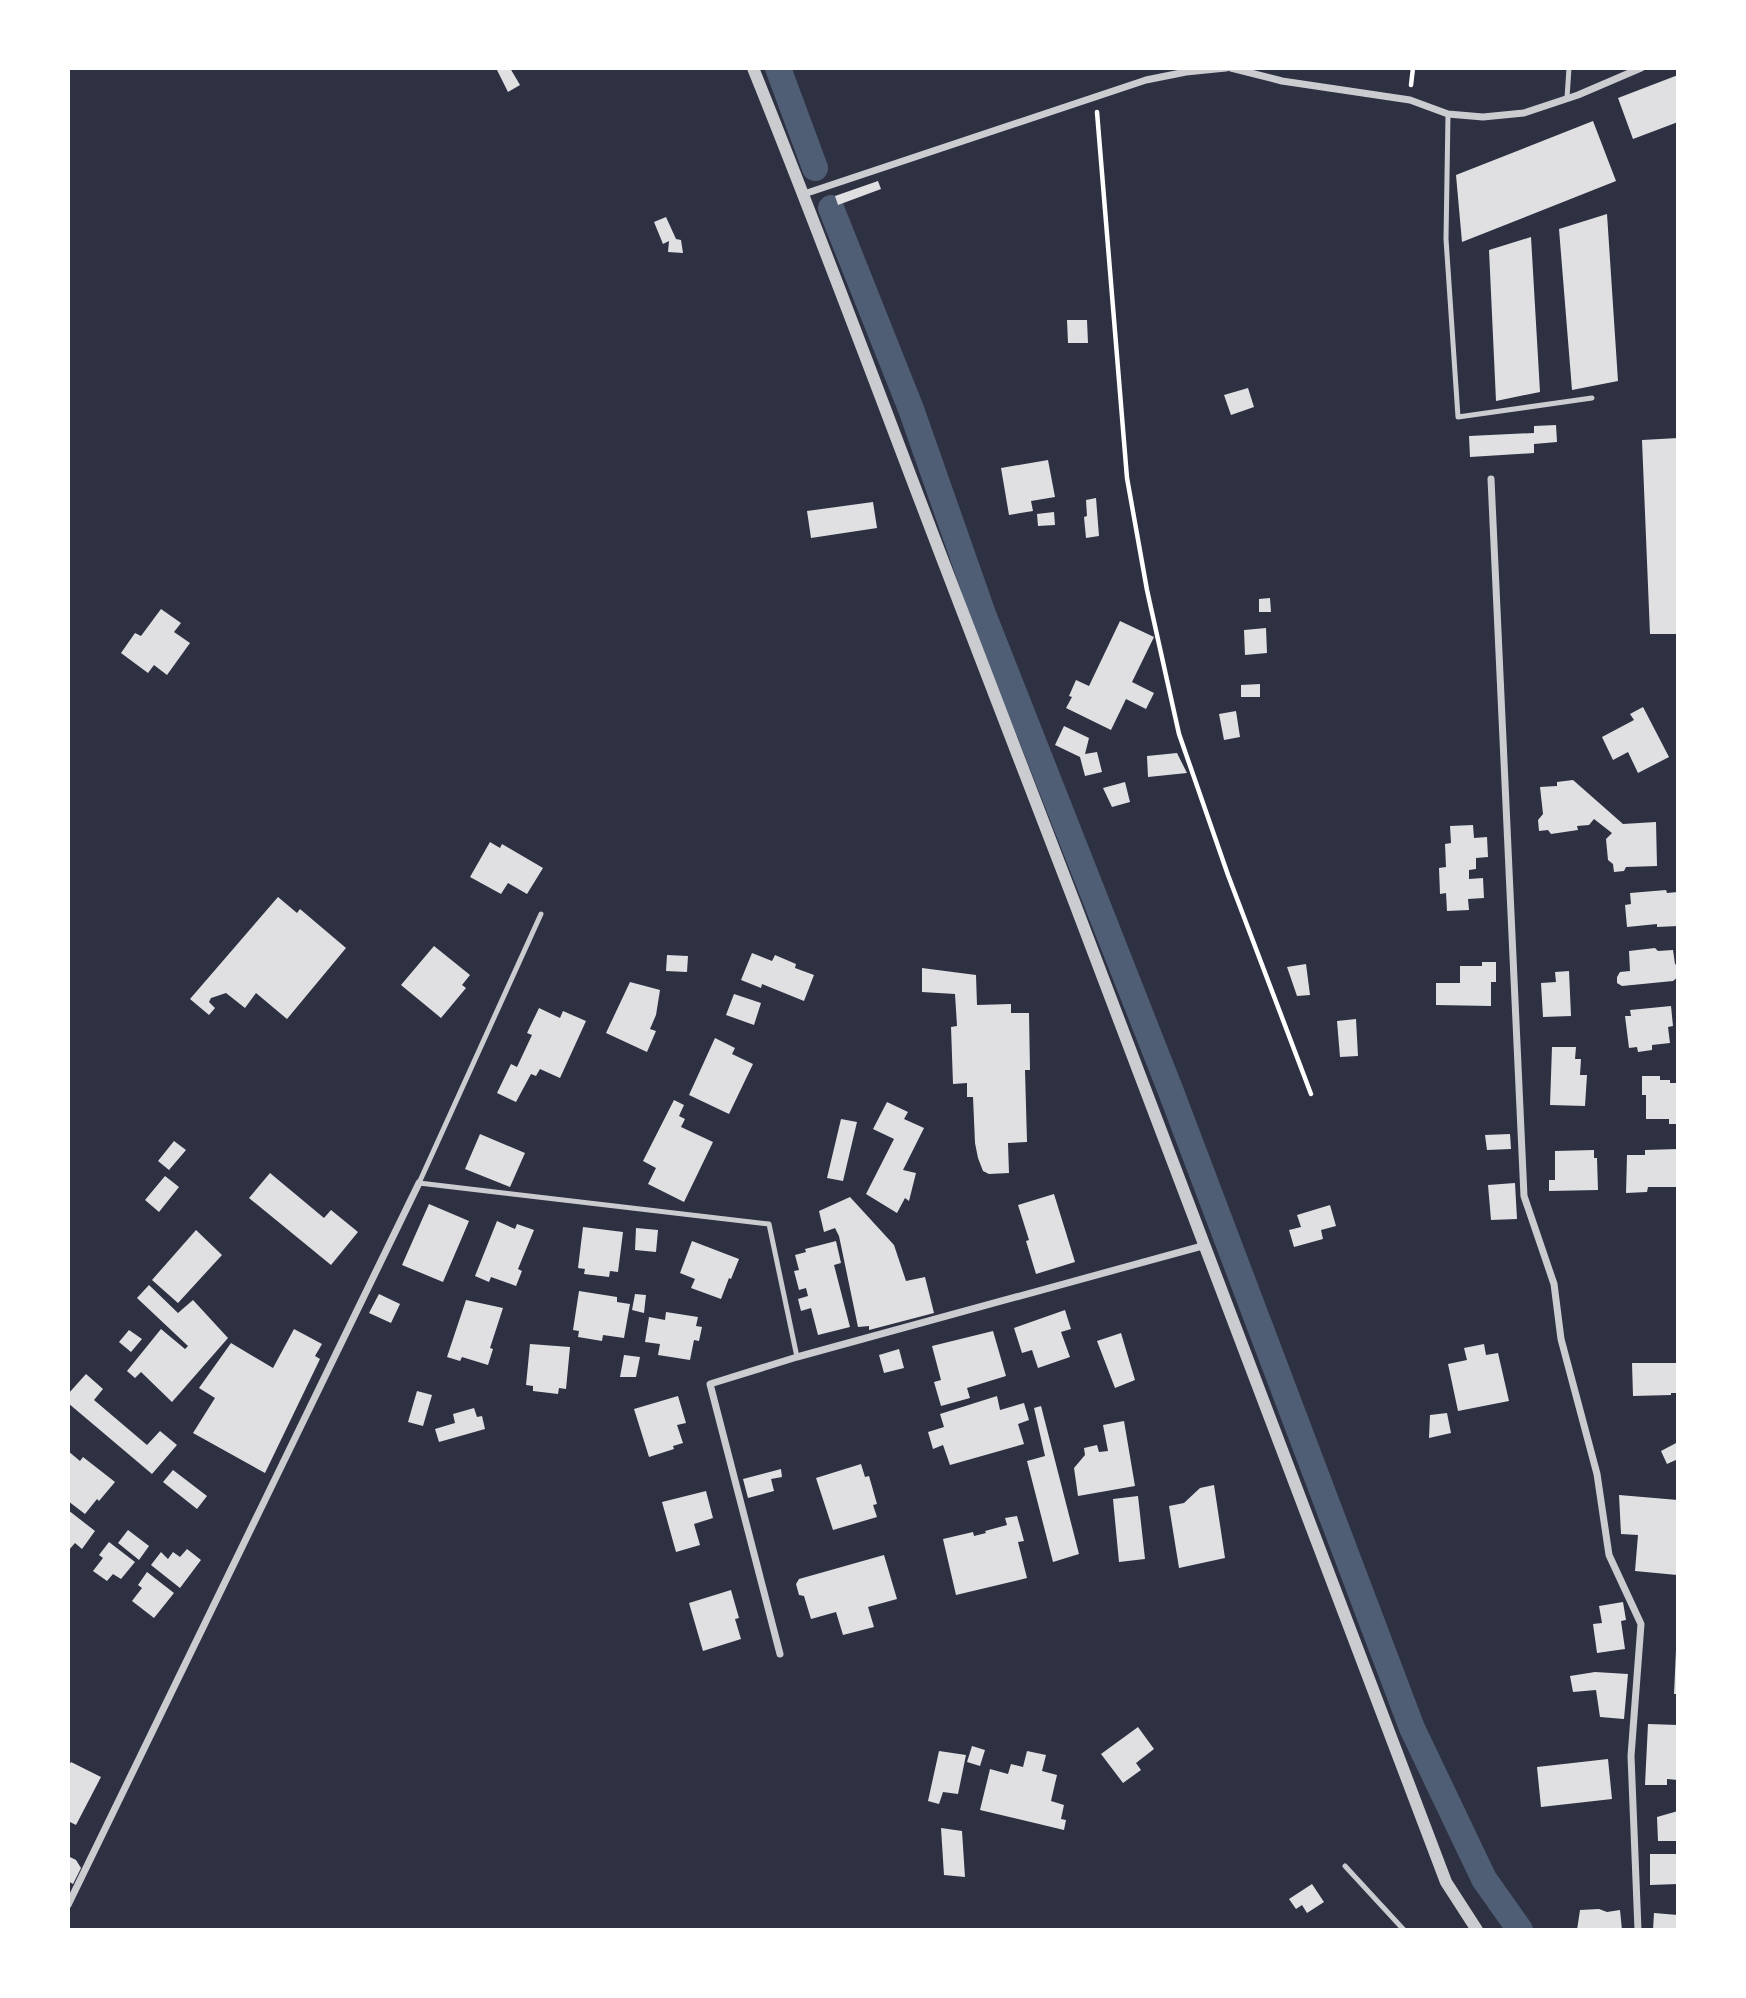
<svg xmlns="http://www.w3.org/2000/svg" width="1746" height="1998" font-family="'DM Sans',sans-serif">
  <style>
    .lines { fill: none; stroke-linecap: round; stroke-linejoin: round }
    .canal { stroke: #4f5d75; stroke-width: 26 }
    .building { fill: #e0e0e3 }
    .path { stroke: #fff; stroke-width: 4.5 }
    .service { stroke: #caccd0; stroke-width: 5 }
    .minor { stroke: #caccd0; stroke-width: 7 }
    .tertiary { stroke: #caccd0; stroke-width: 12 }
  </style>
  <rect width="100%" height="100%" fill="#2d3142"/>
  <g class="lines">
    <path class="canal" d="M778,68L815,168
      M831,208L911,409L983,614L1170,1089L1412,1728L1484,1879L1520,1930"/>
  </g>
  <path class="building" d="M500,68H510L520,85L508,92L497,70Z
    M1678,75V122L1633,139L1618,98Z
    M1593,121L1616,181L1462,242L1456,175Z
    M878,181L881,189L838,205L835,196Z
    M1607,214L1618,381L1572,390L1559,229Z
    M666,217L676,239L681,240L683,253L668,252L669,241L663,244L654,222Z
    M1531,237L1540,392L1496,401L1489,250Z
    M1067,320H1087L1088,343H1068Z
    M1248,388L1254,407L1231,415L1224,395Z
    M1556,425L1557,442L1534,444V453L1470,457L1469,436L1534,433V426Z
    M1678,438V634H1650L1642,440Z
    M1048,460L1055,497L1031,501L1033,511L1009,515L1001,468Z
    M1096,498L1099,536L1086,538L1084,517L1087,516L1086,500Z
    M873,502L877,528L811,538L807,511Z
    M1054,512L1055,525L1038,526L1037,514Z
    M1270,598L1271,612H1259V599Z
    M161,609L181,623L174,632L190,643L167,675L154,665L148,673L121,653L135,633L141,636Z
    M1120,621L1154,637L1132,682L1154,693L1146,709L1126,699L1111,730L1066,708L1072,697L1069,696L1076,680L1089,686Z
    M1266,628L1267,653L1245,655L1244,630Z
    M1260,684V697H1241V685Z
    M1643,707L1669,757L1638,773L1628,752L1613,760L1602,737L1634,720L1630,714Z
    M1236,711L1240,737L1224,740L1219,714Z
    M1064,726L1089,738L1085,754L1097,752L1102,772L1085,776L1080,757L1055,745Z
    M1177,753L1187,773L1148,777L1147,756Z
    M1573,780L1623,824L1656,822L1657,866L1626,867L1624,871L1614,872L1613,864L1608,860L1606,839L1612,833L1594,819L1589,825L1577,826L1578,830L1551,834L1548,830L1539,831L1538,820L1543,814L1540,787L1557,786V782Z
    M1125,782L1130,802L1112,807L1103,788Z
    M1473,825L1474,838L1487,837L1488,857L1476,858V869L1469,870V879L1483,878L1484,898L1468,899L1469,910L1447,911L1446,893L1440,894L1439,868L1446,867L1445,844L1451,843L1450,826Z
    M490,842L500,848L502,844L543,868L527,894L508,883L501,894L470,877Z
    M1666,890L1667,893L1678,892V926L1657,927V924L1627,927L1625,905L1631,904L1630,893Z
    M278,897L297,913L300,909L346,948L287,1019L256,993L245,1008L226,993L211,998L209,1002L215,1008L209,1015L190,999Z
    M434,946L470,975L462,985L466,988L441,1018L401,985Z
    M1655,948L1658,951L1673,950L1675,964L1678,966V977L1673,981L1622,986L1617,983V977L1620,972L1630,971L1629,951Z
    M752,953L772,961L775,955L796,964L795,968L814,975L804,1001L762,984L761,988L741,980Z
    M667,955L688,956L687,972L666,971Z
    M1482,962H1496V982H1491V1006L1436,1005V983H1460V966H1482Z
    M1306,964L1310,995L1297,996L1287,967Z
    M922,968L976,975L977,1005L1011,1004V1013H1029L1030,1070H1025L1027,1142L1008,1143L1009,1173L989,1174L983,1171L978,1158L975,1143L973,1097H967V1083L953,1084L951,1027L957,1026L955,994L922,992Z
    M1569,971L1571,1016L1543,1017L1541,983L1556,982L1555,972Z
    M630,982L660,990L656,1015L650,1029L656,1031L647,1052L606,1033Z
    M734,994L761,1003L754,1025L726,1015Z
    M1671,1006L1673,1026L1668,1027L1670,1043L1652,1045V1050L1638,1052L1637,1047L1629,1048L1625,1016H1631L1630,1010Z
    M539,1008L560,1018L563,1011L586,1021L560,1078L540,1069L536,1076L531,1074L516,1102L497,1093L511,1064L517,1067L532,1035L527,1033Z
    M1356,1019L1358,1056L1340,1057L1337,1021Z
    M715,1038L735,1048L732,1054L753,1064L729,1114L689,1095Z
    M1552,1047H1576L1575,1059H1581L1580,1075H1587L1585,1106L1550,1105Z
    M1642,1076H1660V1080H1670V1083H1678V1124H1669V1119H1646V1095H1642Z
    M674,1100L684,1105L679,1116L685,1119L681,1127L713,1142L684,1202L648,1184L656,1168L643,1161Z
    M887,1102L908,1112L904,1119L924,1128L903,1170L916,1173L909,1201L905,1198L897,1213L866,1194L894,1139L873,1129Z
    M841,1119L857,1122L843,1181L827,1178Z
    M480,1134L525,1153L510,1187L465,1169Z
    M1510,1134L1511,1149L1487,1150L1485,1135Z
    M174,1141L186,1150L169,1170L158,1161Z
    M1678,1149V1187H1648L1647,1192L1626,1193L1627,1155H1645V1150Z
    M1594,1150V1158H1597L1598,1190L1549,1191V1180H1555V1151Z
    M270,1173L324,1218L331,1210L358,1232L331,1265L249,1198Z
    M165,1176L179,1187L159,1212L145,1200Z
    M1515,1183L1517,1219L1491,1220L1488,1185Z
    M1054,1194L1075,1262L1036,1274L1026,1241L1029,1240L1018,1205Z
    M850,1197L894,1245L906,1281L925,1277L934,1313L869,1330V1326L858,1327L839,1236L835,1228L824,1232L819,1211Z
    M429,1204L469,1221L443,1282L402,1265Z
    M1330,1205L1336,1226L1321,1230L1323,1239L1294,1247L1289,1230L1301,1227L1297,1215Z
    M497,1221L515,1229L517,1224L534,1230L518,1269L522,1271L516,1286L491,1277L489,1282L475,1276Z
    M583,1227L623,1232L618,1272L610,1271L609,1277L584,1274L585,1269L578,1268Z
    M636,1228L658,1230L656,1252L635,1250Z
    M196,1230L222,1255L178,1303L152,1280Z
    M692,1241L739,1259L731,1279L729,1278L721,1299L691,1288L695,1279L680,1273Z
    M836,1241L841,1263L834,1265L850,1327L818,1335L811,1308L801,1311L798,1299L808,1296L806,1288L799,1290L794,1271L799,1270L795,1255L806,1252L805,1249Z
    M149,1285L178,1313L193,1300L228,1338L172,1402L141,1372L135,1378L127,1371L161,1329L185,1349L188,1346L137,1298Z
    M579,1291L617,1297V1302L630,1304L624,1338L603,1335L602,1341L578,1337L579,1331L573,1330Z
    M379,1294L400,1304L391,1323L369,1313Z
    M635,1294L646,1295L644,1313L632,1310Z
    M466,1300L503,1308L490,1348L493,1349L488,1365L462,1357L460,1361L447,1357Z
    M1065,1310L1071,1329L1061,1332L1070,1357L1038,1368L1032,1350L1022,1353L1014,1328Z
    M666,1312L698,1317L696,1326L702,1327L699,1341L694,1340L690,1360L658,1355L660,1344L645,1342L649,1317L665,1320Z
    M294,1329L322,1344L315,1356L320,1359L265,1473L193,1433L215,1398L199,1388L231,1343L273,1368Z
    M129,1330L142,1339L131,1352L119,1342Z
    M993,1331L1006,1376L967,1388L970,1398L941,1406L934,1382L941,1380L932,1346Z
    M1121,1333L1135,1380L1115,1388L1097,1341Z
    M530,1344L570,1347L566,1389L559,1388L558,1394L533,1391V1386L526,1385Z
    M1484,1344L1486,1355L1498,1353L1509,1401L1458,1411L1448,1364L1467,1360L1464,1348Z
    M899,1349L904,1368L884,1373L879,1355Z
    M624,1355L640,1357L636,1377H620Z
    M1632,1363H1678V1393H1671V1395L1633,1396Z
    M86,1374L103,1389L94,1400L147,1445L160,1431L177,1445L152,1474L68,1403V1394Z
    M417,1391L432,1395L423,1426L408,1422Z
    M678,1396L686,1423L677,1425L683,1443L673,1446L674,1449L649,1457L634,1409Z
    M997,1396L1000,1410L1024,1403L1029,1420L1018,1424L1024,1444L950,1465L943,1445L933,1449L928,1432L944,1427L940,1414Z
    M1041,1406L1079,1554L1053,1562L1027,1461L1045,1456L1034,1408Z
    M474,1408L477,1417L482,1416L485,1429L439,1442L435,1429L455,1423L453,1414Z
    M1447,1413L1451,1433L1429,1438L1430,1415Z
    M1124,1421L1135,1486L1078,1496L1074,1468L1085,1455L1084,1448L1097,1445L1099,1452L1108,1451L1103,1425Z
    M1678,1442V1459L1667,1464L1661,1451Z
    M68,1451L80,1461L83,1457L115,1482L99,1501L97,1499L85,1514L68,1501Z
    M861,1464L865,1477L869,1476L877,1504L873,1505L877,1517L833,1530L816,1478Z
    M781,1469L782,1477L771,1479L774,1491L748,1498L743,1479Z
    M173,1470L207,1496L197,1509L163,1482Z
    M1214,1485L1225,1558L1179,1568L1169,1506L1184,1503L1200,1488Z
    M706,1491L713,1518L694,1524L700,1545L676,1552L662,1502Z
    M1619,1495L1678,1500L1677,1575L1635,1571L1638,1535L1621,1534Z
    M1138,1496L1145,1559L1119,1562L1113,1499Z
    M68,1510L95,1531L82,1549L75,1543L68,1551Z
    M1017,1516L1024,1541L1018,1542L1027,1578L956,1595L943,1539L973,1532L974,1536L986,1533L985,1531L1007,1525L1005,1518Z
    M128,1530L149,1546L139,1560L118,1543Z
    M109,1542L135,1562L121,1579L113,1574L107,1581L93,1571L103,1558L99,1555Z
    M187,1549L201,1560L180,1588L151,1565L161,1552L168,1559L173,1552L180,1557Z
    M884,1555L897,1599L868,1607L874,1627L843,1635L836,1612L811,1619L804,1596L799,1595L796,1584L799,1579Z
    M147,1572L174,1593L154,1618L132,1601L142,1588L138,1585Z
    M731,1590L739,1618L735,1619L741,1639L703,1651L689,1603Z
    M1623,1602L1626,1620L1621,1621L1625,1649L1597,1653L1593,1624L1602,1623L1599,1606Z
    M1676,1650H1678V1694H1674Z
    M1595,1672L1628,1674L1624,1719L1600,1717L1596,1690L1573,1692L1570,1676Z
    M1648,1724L1678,1725V1780L1667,1779V1785H1645Z
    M1138,1727L1154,1749L1136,1763L1141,1770L1123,1783L1101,1754Z
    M972,1746L985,1750L980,1766L967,1762Z
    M939,1751L966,1755L958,1794L943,1792L939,1804L928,1801Z
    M1027,1751L1046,1755L1042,1771L1057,1775L1051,1801L1064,1805L1061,1819L1066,1820L1064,1830L980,1810L990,1769L1008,1774L1011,1764L1023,1767Z
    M1608,1759L1612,1799L1541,1807L1537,1767Z
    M71,1762L101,1777L76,1825L68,1821V1767Z
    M1678,1811V1841H1658L1657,1817Z
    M941,1828L962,1831L965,1877L944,1875Z
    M1650,1854H1678V1884L1650,1885Z
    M68,1856L76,1860L81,1868L73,1884L68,1881Z
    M1312,1884L1324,1902L1307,1913L1302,1905L1296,1909L1289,1899Z
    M1599,1909L1607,1912L1620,1910L1622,1930H1577L1580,1910Z
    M1654,1913L1678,1915V1930H1653Z"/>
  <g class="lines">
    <path class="path" d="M1411,85L1413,68
      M1097,112L1127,478L1147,590L1179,734L1228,875L1311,1094"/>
    <path class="service" d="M1567,98L1569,68
      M1448,114L1446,239L1458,417L1592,398
      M541,914L419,1183L769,1224L797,1357
      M1345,1866L1404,1930"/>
    <path class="minor" d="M1231,68L1282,81L1410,100L1448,114L1483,117L1524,113L1578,95L1641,68
      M804,194L1146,80L1186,72L1226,68
      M1491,479L1524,1196L1554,1284L1561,1339L1597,1474L1609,1555L1641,1624L1631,1756L1638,1930
      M780,1654L710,1384L797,1357L1206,1245
      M68,1905L419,1183"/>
    <path class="tertiary" d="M753,68C825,246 891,426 960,605C1124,1030 1286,1456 1446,1882L1477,1930"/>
  </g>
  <rect width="1746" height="1998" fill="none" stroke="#ffffff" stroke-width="140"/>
</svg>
